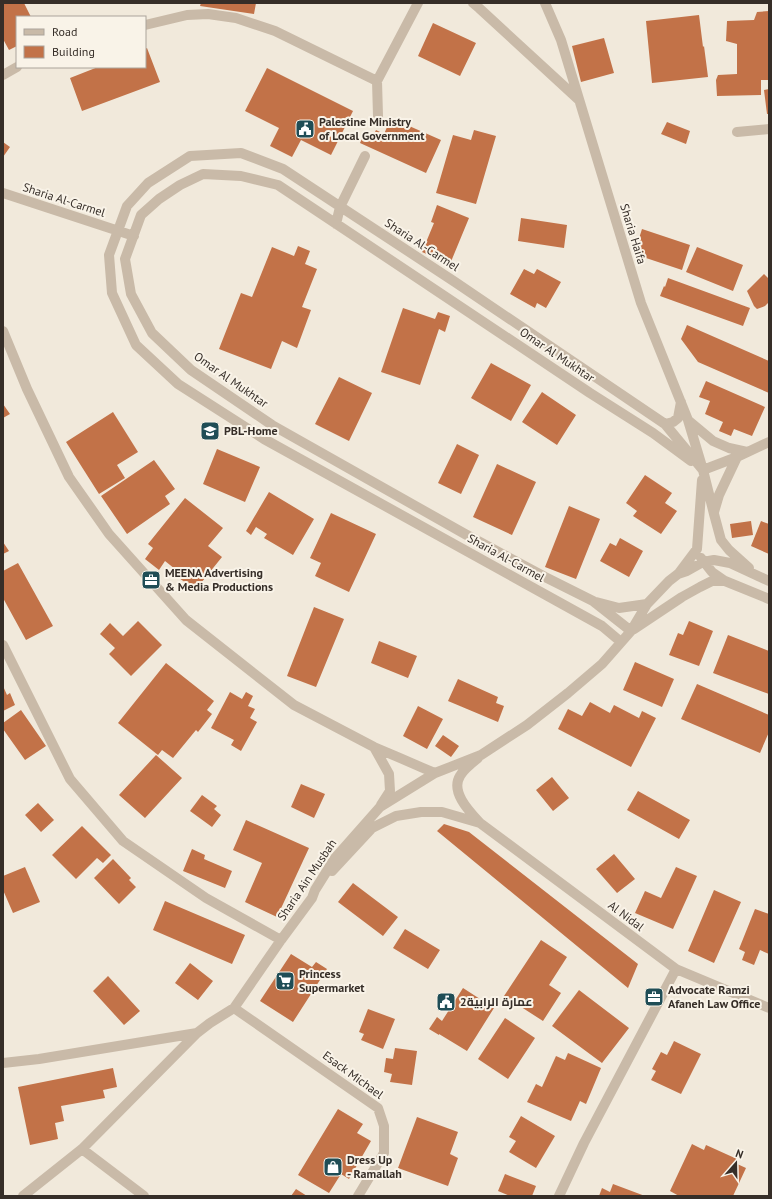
<svg xmlns="http://www.w3.org/2000/svg" width="772" height="1199" font-family="'PT Sans',Cairo,sans-serif">
  <style>
    .building { fill: #c27248 }
    .lines { fill: none; stroke-linecap: round; stroke-linejoin: round }
    .street { stroke: #c9baa8; stroke-width: 10 }
    .labels { text-anchor: middle; stroke-width: 4; stroke-linejoin: round; paint-order: stroke }
    .poi-label { font-size: 12px; font-weight: bold; fill: #362e28; stroke: #f9f3e8; text-anchor: start }
    .street-label { font-size: 12px; fill: #362e28; stroke: #f9f3e8 }
  </style>
  <rect width="100%" height="100%" fill="#f1e9db"/>
  <path class="building" d="M3,3H24L31,17H17V46L9,50L3,39Z
    M201,3H256L254,14L200,6Z
    M769,11V80H761V95L717,96L716,80L718,75L737,74V44L726,41L727,21L754,20L757,12Z
    M699,15L703,47L704,46L708,77L652,83L646,21Z
    M433,23L476,43L460,76L418,56Z
    M604,38L614,73L581,82L572,46Z
    M147,48L160,82L82,111L70,78L98,67H145V49Z
    M267,68L353,111L331,155L301,140L292,157L270,146L279,128L245,111Z
    M769,89V114H767L764,90Z
    M391,118L441,140L426,173L360,143L364,134L372,138L376,130L384,134Z
    M667,122L690,131L686,144L661,134Z
    M474,130L496,136L476,204L436,193L453,135L471,140Z
    M3,142L10,147L3,157Z
    M437,205L469,218L450,264L422,252L434,223L431,222Z
    M521,218L567,225L564,248L518,241Z
    M642,229L690,245L682,270L634,254Z
    M298,246L310,251L305,264L317,269L302,307L311,310L297,348L282,341L271,369L219,349L241,293L252,297L272,247L294,256Z
    M697,247L743,265L733,291L686,272Z
    M524,269L534,274L537,269L561,282L546,308L537,303L535,308L510,294Z
    M764,274L768,278L769,277V302L765,306L757,309L754,306L747,291Z
    M668,278L750,308L743,326L660,296L664,286L665,287Z
    M403,308L435,319L438,312L450,316L445,332L439,329L420,385L381,372Z
    M687,325L769,361V393L698,362L681,339Z
    M491,363L531,385L511,421L471,398Z
    M339,377L372,393L349,441L315,424Z
    M706,381L765,407L752,436L734,429L731,436L719,431L723,422L705,414L710,401L699,397Z
    M542,392L576,415L557,445L522,422Z
    M3,404L10,414L3,418Z
    M113,412L138,452L117,465L125,478L99,494L66,442Z
    M457,444L479,455L461,494L438,483Z
    M217,449L260,467L245,502L203,484Z
    M154,460L175,489L165,496L170,504L127,534L101,496Z
    M497,464L536,482L512,535L473,517Z
    M645,475L672,493L665,503L677,511L661,534L633,516L637,511L626,503Z
    M269,492L314,519L293,555L264,538L267,534L256,527L251,535L246,531Z
    M185,498L223,528L208,546L222,557L201,583L199,581L193,588L172,573L175,569L165,561L159,570L145,559L153,548L148,544Z
    M569,506L600,519L576,579L545,567Z
    M331,513L376,534L349,592L315,576L321,563L310,558Z
    M751,521L753,535L732,538L730,524Z
    M761,521L769,524V554L751,546Z
    M620,538L643,551L629,577L600,561L610,543L616,546Z
    M3,542L9,551L3,554Z
    M18,563L53,626L26,640L3,598V571Z
    M314,607L344,619L316,687L287,676Z
    M138,621L162,645L131,676L109,654L115,648L100,634L110,623L123,636Z
    M689,621L713,631L699,666L669,655L678,633L683,635Z
    M728,635L769,651V694L713,673Z
    M379,641L417,656L408,678L371,663Z
    M635,662L674,679L662,707L623,690Z
    M166,663L214,701L207,710L212,714L198,732L196,730L173,758L162,750L158,755L118,723Z
    M458,679L498,697L496,703L504,706L498,722L448,701Z
    M697,684L769,715V732L760,753L681,719Z
    M3,686L7,695L10,693L15,705L3,711Z
    M230,692L242,699L246,692L253,696L248,706L255,709L250,718L257,722L241,751L231,745L234,740L211,728Z
    M590,702L610,713L614,705L639,718L642,711L656,718L631,767L558,729L568,709L582,716Z
    M418,706L443,719L427,749L403,736Z
    M21,710L46,746L25,760L3,729V723Z
    M443,735L459,746L451,757L435,746Z
    M156,755L182,778L145,818L119,795Z
    M552,777L569,798L553,811L536,790Z
    M301,784L325,794L314,818L291,807Z
    M638,791L690,820L679,839L627,810Z
    M202,795L217,806L214,809L221,815L212,827L190,811Z
    M38,803L54,820L41,832L25,815Z
    M246,820L309,848L277,917L245,902L262,863L233,850Z
    M444,824L469,832L638,964L628,988L437,831Z
    M82,826L111,855L103,863L97,858L76,879L52,855Z
    M192,849L205,855L204,859L232,871L225,888L183,871Z
    M614,854L635,879L617,893L596,869Z
    M113,859L131,878L129,880L136,887L119,904L94,878Z
    M25,867L40,902L13,913L3,890V876Z
    M676,867L697,876L673,929L635,913L645,891L661,898Z
    M353,883L398,917L383,936L338,902Z
    M714,890L741,902L714,963L688,951Z
    M165,901L245,935L232,964L153,930Z
    M755,909L769,914V954L760,950L754,965L742,960L745,952L739,949Z
    M405,929L440,950L428,969L393,948Z
    M541,940L567,957L549,985L561,993L543,1021L504,996Z
    M291,954L312,967L316,962L327,969L293,1022L260,1001Z
    M190,963L213,981L198,1000L175,983Z
    M108,976L140,1011L124,1025L93,991Z
    M463,988L494,1008L467,1051L439,1034V1035L429,1029L437,1017L442,1021Z
    M579,990L629,1028L602,1063L552,1026Z
    M368,1009L395,1019L383,1049L361,1040L364,1034L359,1032Z
    M505,1018L535,1038L508,1079L478,1059Z
    M674,1041L701,1054L681,1094L651,1080L656,1071L652,1069L661,1052L667,1055Z
    M395,1048L417,1051L412,1085L390,1082L392,1074L384,1072L386,1058L393,1059Z
    M568,1053L601,1068L586,1104L580,1101L571,1121L527,1102L536,1084L542,1087L556,1056L565,1060Z
    M113,1068L117,1087L103,1090L105,1098L61,1106L64,1121L55,1123L58,1139L30,1145L18,1087Z
    M338,1109L363,1124L357,1133L371,1141L349,1179L341,1174L329,1193L298,1175Z
    M521,1116L555,1136L536,1168L509,1152L516,1141L509,1137Z
    M417,1117L458,1132L450,1154L458,1158L448,1186L398,1168Z
    M692,1144L704,1150L706,1145L737,1159L735,1163L746,1168L733,1196H679L670,1191Z
    M505,1174L536,1186L532,1196H510L498,1191Z
    M613,1184L645,1196H599L602,1188L610,1192Z
    M296,1189L307,1196H291Z"/>
  <g class="lines">
    <path class="street" d="M473,3L479,8L579,100
      M545,3L561,40L641,303L688,420L703,470L714,514L721,540L729,550L749,568
      M145,25L187,15L208,14L236,18L275,31L377,81
      M3,75L17,67
      M378,116L377,81L418,3
      M737,132L769,129
      M3,193L134,236
      M336,224L340,207L365,156
      M3,331L27,389L69,477L109,534L186,620L294,705L374,747L400,758L423,768L435,773
      M689,421L713,441L729,448L747,452
      M665,424L673,422L678,418L681,402
      M703,470L737,457L769,442
      M714,512L719,495L737,457
      M701,558L712,572L725,581
      M679,573L697,549L702,480
      M596,602L619,608L647,604
      M634,629L682,597L700,587L712,581H725L769,599
      M631,631L593,601L545,577L465,534L272,425L191,370L152,333L131,294L125,259L141,215L159,199L180,185L203,174L241,176L278,185L590,393L653,433L691,461
      M621,642L602,626L264,439L178,384L136,345L112,293L109,255L127,206L148,183L190,156L241,153L283,169L455,282L665,424L703,470
      M3,645L70,779L123,841L206,898L281,940
      M374,747L389,774L390,791L381,805
      M478,758C473,762 463,770 460,776C450,792 470,812 480,823L676,969L769,1008
      M332,871L372,828L396,816L421,812H442L480,823
      M234,1008L378,1108L384,1126V1153L358,1196
      M3,1063L39,1059L197,1033L210,1023L234,1008L281,940L312,898L315,890L335,858L380,807L435,773L481,755L527,725L568,693L602,664L631,631L647,604L669,581L678,574L687,571L703,562L714,560L730,563L769,581
      M82,1149L144,1196
      M23,1196L82,1149L197,1033
      M559,1196L584,1143L676,969"/>
  </g>
  <defs>
    <symbol id="civic-square" viewBox="-11 -11 22 22"><rect x="-9" y="-9" width="18" height="18" rx="4" fill="#1f4d56" stroke="#f9f3e8"/><path d="M-.6-6.5H3V-4.5H.6V-3L4-1V1h2V6H-6V1h2V-1L-.6-3ZM-1.2 2.5V6h2.4V2.5Z" fill="#fff"/></symbol>
    <symbol id="school-square" viewBox="-11 -11 22 22"><rect x="-9" y="-9" width="18" height="18" rx="4" fill="#1f4d56" stroke="#f9f3e8"/><path d="M0-5L7-2L0 1L-7-2ZM-4 1L0 2.5L4 1V4Q0 6-4 4Z" fill="#fff"/></symbol>
    <symbol id="office-square" viewBox="-11 -11 22 22"><rect x="-9" y="-9" width="18" height="18" rx="4" fill="#1f4d56" stroke="#f9f3e8"/><path d="M-6-3h4V-5.5h4V-3h4V5H-6ZM-1-4.5V-3h2v-1.5ZM-6 0V1H6V0Z" fill="#fff"/></symbol>
    <symbol id="supermarket-square" viewBox="-11 -11 22 22"><rect x="-9" y="-9" width="18" height="18" rx="4" fill="#1f4d56" stroke="#f9f3e8"/><path d="M-6-5.5h2.5l.6 2H6L4.5 2H-2.5L-4.4-4H-6ZM-1.5 3.2a1.3 1.3 0 1 0 .1 0ZM3 3.2a1.3 1.3 0 1 0 .1 0Z" fill="#fff"/></symbol>
    <symbol id="shop-square" viewBox="-11 -11 22 22"><rect x="-9" y="-9" width="18" height="18" rx="4" fill="#1f4d56" stroke="#f9f3e8"/><path d="M-5-2.5h2.3a2.7 3.5 0 0 1 5.4 0H5L5.5 6h-11ZM-1.5-2.5h3a1.5 2.3 0 0 0-3 0Z" fill="#fff"/></symbol>
  </defs>
  <g fill-rule="evenodd">
    <use href="#civic-square" x="294" y="118" width="22" height="22"/>
    <use href="#school-square" x="199" y="420" width="22" height="22"/>
    <use href="#office-square" x="140" y="569" width="22" height="22"/>
    <use href="#supermarket-square" x="274" y="970" width="22" height="22"/>
    <use href="#office-square" x="643" y="986" width="22" height="22"/>
    <use href="#civic-square" x="435" y="991" width="22" height="22"/>
    <use href="#shop-square" x="322" y="1156" width="22" height="22"/>
  </g>
  <g class="labels">
    <g class="poi-label">
      <text x="319" y="126">Palestine Ministry<tspan x="319" dy="14">of Local Government</tspan></text>
      <text x="224" y="435">PBL-Home</text>
      <text x="165" y="577">MEENA Advertising<tspan x="165" dy="14">&amp; Media Productions</tspan></text>
      <text x="299" y="978">Princess<tspan x="299" dy="14">Supermarket</tspan></text>
      <text x="668" y="994">Advocate Ramzi<tspan x="668" dy="14">Afaneh Law Office</tspan></text>
      <text x="460" y="1006">عمارة الرابية2</text>
      <text x="347" y="1164">Dress Up<tspan x="347" dy="14">- Ramallah</tspan></text>
    </g>
    <g class="street-label">
      <text transform="translate(64 200) rotate(18)" y="4">Sharia Al-Carmel</text>
      <text transform="translate(633 234) rotate(73)" y="4">Sharia Haifa</text>
      <text transform="translate(422 245) rotate(33)" y="4">Sharia Al-Carmel</text>
      <text transform="translate(557 355) rotate(34)" y="4">Omar Al Mukhtar</text>
      <text transform="translate(231 380) rotate(35)" y="4">Omar Al Mukhtar</text>
      <text transform="translate(506 558) rotate(29)" y="4">Sharia Al-Carmel</text>
      <text transform="translate(307 880) rotate(-56)" y="4">Sharia Ain Musbah</text>
      <text transform="translate(626 916) rotate(37)" y="4">Al Nidal</text>
      <text transform="translate(353 1075) rotate(36)" y="4">Esack Michael</text>
    </g>
  </g>
  <rect width="772" height="1199" fill="none" stroke="#362e28" stroke-width="8"/>
  <rect x="16" y="16" width="130" height="52" fill="#f9f3e8" stroke="#aba49b"/>
  <rect x="24" y="29" width="20" height="6" fill="#c9baa8" stroke="#aba49b"/>
  <text x="52" y="36" font-size="12" fill="#362e28">Road</text>
  <rect x="24" y="46" width="20" height="12" fill="#c27248" stroke="#aba49b"/>
  <text x="52" y="56" font-size="12" fill="#362e28">Building</text>
  <g transform="translate(736 1163) rotate(20)" stroke="#f9f3e8" stroke-width="3" paint-order="stroke">
  <path d="M0-3L7 15L0 10L-7 15Z" fill="#362e28"/>
  <text y="-6" font-size="11" font-weight="bold" text-anchor="middle" fill="#362e28">N</text>
  </g>
</svg>
